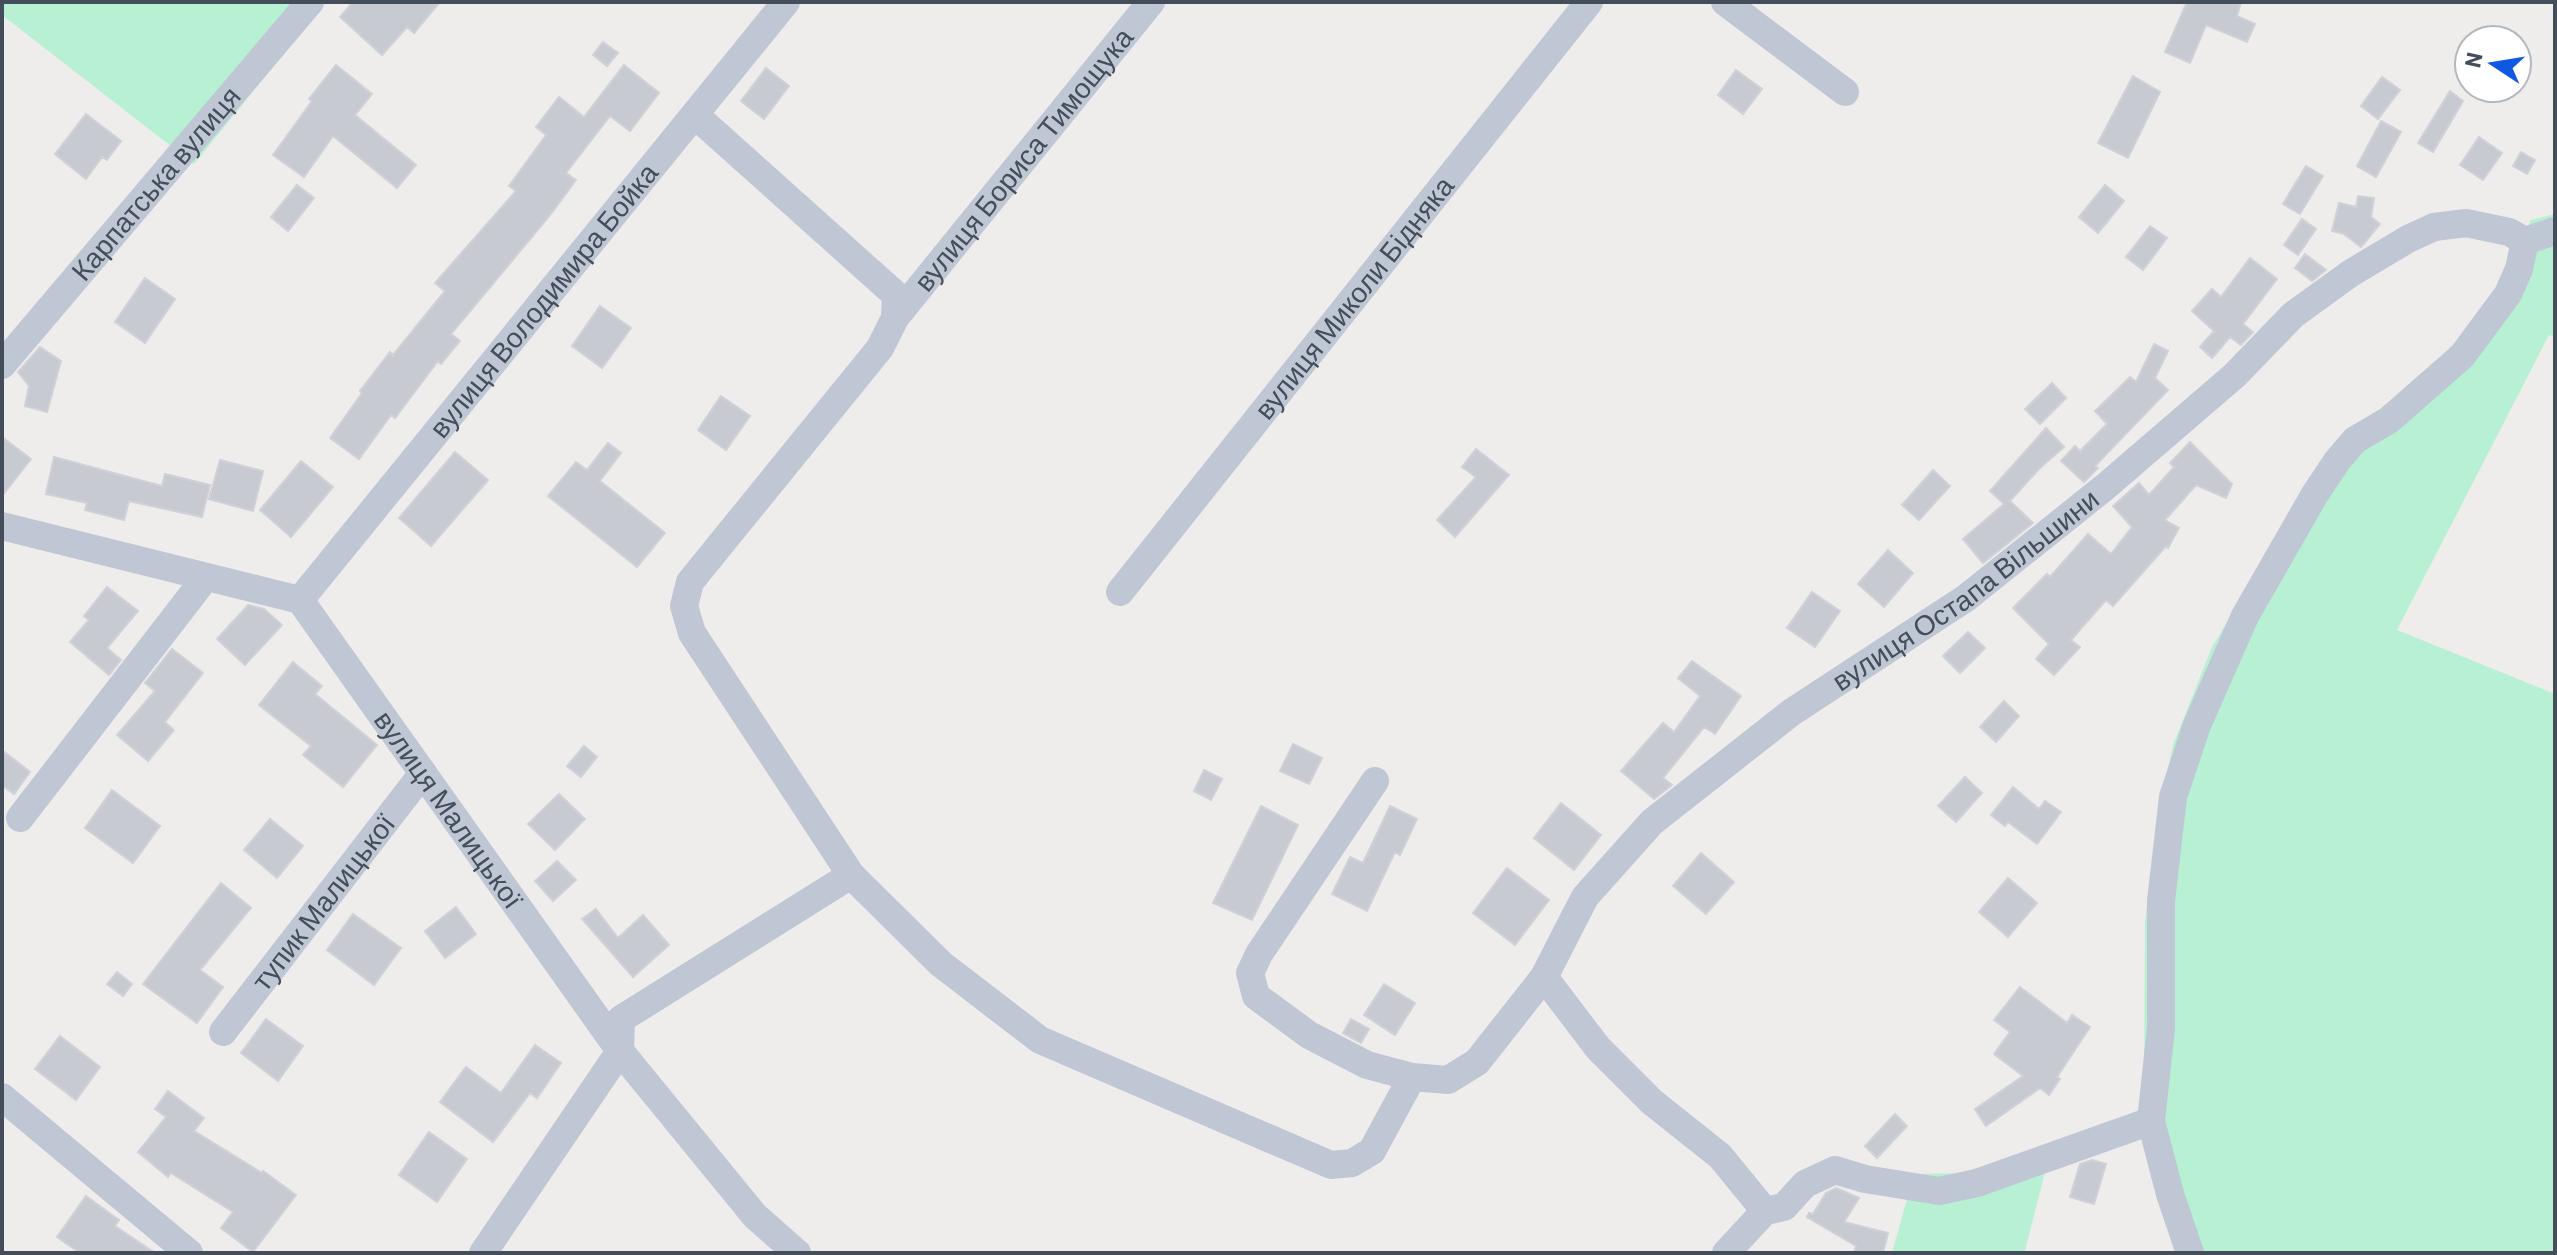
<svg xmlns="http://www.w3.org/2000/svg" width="2557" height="1255" font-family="Barlow,sans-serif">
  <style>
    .green { fill: #b7f0d3 }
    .building { fill: #c8cad2; stroke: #d0d1d8; stroke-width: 2 }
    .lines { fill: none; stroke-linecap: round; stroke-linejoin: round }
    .minor { stroke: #bec7d3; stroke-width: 28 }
    .labels { text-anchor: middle; stroke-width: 7; stroke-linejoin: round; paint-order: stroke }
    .street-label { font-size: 28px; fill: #444d5a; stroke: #fff }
  </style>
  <rect width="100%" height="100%" fill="#efecec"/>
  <path class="green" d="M2,2H326L194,164L2,15Z
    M2555,214V337L2549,335L2397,630L2555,694V1253H2187L2144,1085L2145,922L2156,829L2173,745L2212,647L2326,459L2474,327L2502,287L2531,220Z
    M2052,1145L2025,1250L2027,1253H1892L1914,1174L1960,1173Z"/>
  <path class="building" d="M353,2H440L414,33L407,27L382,55L340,17Z
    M2187,2H2241L2237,16L2255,24L2247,42L2206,25L2190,63L2165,52Z
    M603,42L618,53L607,66L593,55Z
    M336,65L372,94L355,115L416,165L397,188L333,136L304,177L273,155L312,101L309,99Z
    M624,65L659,93L630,131L610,116L566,173L576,180L551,214L451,334L460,341L441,364L438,361L395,418L391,415L359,459L330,438L362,393L360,391L390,352L393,355L445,291L435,283L516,191L509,186L546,135L536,127L559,97L584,117Z
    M766,68L789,86L764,119L741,101Z
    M1736,70L1762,89L1743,114L1718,95Z
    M2133,76L2160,92L2128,158L2098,143Z
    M2382,77L2400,90L2378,119L2361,106Z
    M2450,91L2463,101L2433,152L2418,143Z
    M86,114L121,141L107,160L102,157L86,179L55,154Z
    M2381,121L2401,132L2376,177L2357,166Z
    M2479,137L2502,153L2483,180L2460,165Z
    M2521,152L2535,160L2527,174L2513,166Z
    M2306,166L2323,176L2300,214L2283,204Z
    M297,185L314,198L288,231L271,217Z
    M2105,185L2124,201L2098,233L2079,217Z
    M2358,196L2374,198L2371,217L2380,224L2361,247L2344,234L2332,231L2339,203L2356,207Z
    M2302,219L2316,229L2298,255L2284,245Z
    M2150,226L2167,238L2143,270L2126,257Z
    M2305,254L2326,270L2312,281L2295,268Z
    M2250,258L2277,279L2243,324L2253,332L2241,345L2230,337L2212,358L2200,347L2214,331L2192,311L2212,289L2221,297Z
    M145,278L175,299L145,343L115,322Z
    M600,306L631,328L602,368L572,346Z
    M2154,344L2168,351L2155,378L2168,390L2095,466L2098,468L2084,482L2061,461L2075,446L2080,451L2107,424L2095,411L2130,377L2136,382Z
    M40,347L61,361L47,412L25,406L29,386L18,372Z
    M2052,383L2066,398L2040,424L2025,409Z
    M721,396L750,416L726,450L698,430Z
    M2046,428L2064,447L2040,468L2010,501L2033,523L1983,563L1963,539L2004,504L1990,491Z
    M2,437L31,459L2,496Z
    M2190,442L2232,484L2226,498L2196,485L2165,520L2179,528L2168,548L2166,546L2113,606L2106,600L2071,640L2080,647L2054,675L2036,659L2049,644L2013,608L2047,574L2050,577L2088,534L2111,554L2132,527L2113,506L2139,483L2149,495L2174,467L2170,463Z
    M608,443L621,453L600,481L665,533L637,567L548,496L576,462L587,470Z
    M1476,449L1509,475L1455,537L1437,520L1476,477L1462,467Z
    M455,452L488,480L431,546L399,518Z
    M54,457L162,486L165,474L210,485L202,517L129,501L124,520L85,510L87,503L46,494Z
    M220,460L263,471L253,511L209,499Z
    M301,461L333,487L291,537L260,510Z
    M1933,470L1950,486L1919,520L1902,505Z
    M1888,550L1913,573L1884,607L1858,584Z
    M107,587L138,611L107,648L121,660L109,675L70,642L89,620L84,616Z
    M1812,592L1840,611L1815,647L1787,628Z
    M248,605L264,609L282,625L245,665L217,639Z
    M1968,632L1985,648L1960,673L1943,656Z
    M172,649L203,673L165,722L174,730L148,761L117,735L155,691L145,683Z
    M1692,661L1741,696L1715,734L1704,727L1663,778L1672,785L1654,799L1621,771L1663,723L1674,732L1700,696L1678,678Z
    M293,662L322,686L315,694L377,745L343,787L303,755L311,746L259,705Z
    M2004,701L2019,716L1996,742L1980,727Z
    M1293,744L1322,758L1309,784L1280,771Z
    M584,746L597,757L581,777L567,766Z
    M2,750L30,772L14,794L2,785Z
    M1204,770L1222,779L1211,800L1194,791Z
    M1965,777L1982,793L1956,822L1938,806Z
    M2013,787L2039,809L2045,801L2061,812L2037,844L2008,822L2005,826L1991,815Z
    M112,790L160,826L133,863L85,828Z
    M559,794L585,819L555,850L528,824Z
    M1561,803L1601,835L1574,870L1534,838Z
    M1261,806L1298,825L1252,920L1213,903Z
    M1390,806L1417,819L1400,855L1395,852L1367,911L1332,894L1350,857L1363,863Z
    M270,819L303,846L277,878L244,850Z
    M1701,853L1734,882L1706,914L1673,886Z
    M557,861L576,880L553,901L535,881Z
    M1507,868L1549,900L1515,945L1473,913Z
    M2008,878L2037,903L2008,937L1979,912Z
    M221,883L251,908L200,970L223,987L197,1023L143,984Z
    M456,907L476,934L445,958L425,931Z
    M596,909L618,938L643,915L669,945L633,977L582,919Z
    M353,914L401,948L374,985L327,950Z
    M117,972L132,984L123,996L107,984Z
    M1384,984L1415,1003L1395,1035L1364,1015Z
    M2020,987L2067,1023L2072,1015L2090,1027L2057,1077L2060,1079L2049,1095L2040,1088L1986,1126L1975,1109L2023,1076L1994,1054L2010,1032L1994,1020Z
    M266,1019L303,1046L278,1081L241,1053Z
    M1351,1019L1369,1029L1361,1043L1343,1033Z
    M60,1036L100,1067L76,1100L35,1069Z
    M535,1045L561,1063L537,1098L530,1093L493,1142L440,1102L466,1067L501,1093Z
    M168,1091L204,1118L194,1131L262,1173L263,1171L296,1195L253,1252L221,1228L233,1212L171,1173L168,1177L138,1152L166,1117L155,1109Z
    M1895,1114L1907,1126L1877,1158L1865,1146Z
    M429,1132L467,1159L437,1202L399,1175Z
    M2092,1160L2106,1164L2094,1204L2070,1197L2080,1164Z
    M1836,1188L1859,1198L1844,1222L1888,1233L1883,1253H1854L1856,1246L1807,1217L1809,1213L1813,1214L1826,1193Z
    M86,1196L119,1220L115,1226L155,1253H80L57,1237Z"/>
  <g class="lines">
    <g class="minor">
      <path d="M1725,2L1845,92"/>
      <path d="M695,115L896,295L895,318L880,348L690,582L684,606L692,633L851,875L941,964L1040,1040L1331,1165L1352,1163L1372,1151L1412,1077"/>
      <path id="s1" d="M895,318L1151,2"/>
      <path id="s2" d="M2,365L310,2"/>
      <path id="s3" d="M2,526L300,600L620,1051L755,1216L797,1253"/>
      <path id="s4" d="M1120,592L1589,2"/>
      <path id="s5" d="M300,600L786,2"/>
      <path id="s6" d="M1375,781L1259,954L1250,973L1256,996L1309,1035L1367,1065L1412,1077L1448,1080L1477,1062L1544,977L1585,897L1652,822L1792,712L1966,598L2105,487L2235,375L2293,315L2351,273L2408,239L2434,227L2466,223L2509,232L2525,241L2555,231"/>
      <path d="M20,818L206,577"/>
      <path d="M1544,977L1598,1048L1652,1102L1720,1156L1765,1211"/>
      <path id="s7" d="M223,1032L423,773"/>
      <path d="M2,1097L189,1253"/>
      <path d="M1765,1211L1784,1207L1805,1184L1835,1170L1865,1179L1939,1191L1977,1183L2151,1121"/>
      <path d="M483,1253L620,1051L621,1019L851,875"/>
      <path d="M1726,1253L1765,1211"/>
      <path d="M2190,1253L2170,1194L2151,1121L2161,1028V901L2173,797L2197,725L2245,616L2315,494L2337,461L2355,440L2389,420L2462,356L2508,294L2519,269L2525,241"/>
    </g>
  </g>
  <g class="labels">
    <g class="street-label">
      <text dy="10" stroke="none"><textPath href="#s1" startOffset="204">вулиця Бориса Тимощука</textPath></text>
      <text dy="10" stroke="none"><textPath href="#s2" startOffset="238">Карпатська вулиця</textPath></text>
      <text dy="10" stroke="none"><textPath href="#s4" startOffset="376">вулиця Миколи Бідняка</textPath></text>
      <text dy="10" stroke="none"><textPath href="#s5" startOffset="386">вулиця Володимира Бойка</textPath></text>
      <text dy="10" stroke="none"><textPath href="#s6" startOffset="1190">вулиця Остапа Вільшини</textPath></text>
      <text dy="10" stroke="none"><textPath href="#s3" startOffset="564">вулиця Малицької</textPath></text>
      <text dy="10" stroke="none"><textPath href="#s7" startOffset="164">тупик Малицької</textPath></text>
    </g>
  </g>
  <rect width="2557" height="1255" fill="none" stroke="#444d5a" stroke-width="8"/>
  <g transform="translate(2493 64) rotate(282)"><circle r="38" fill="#ffffff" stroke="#b4b8bd" stroke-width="2"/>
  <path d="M0-6L14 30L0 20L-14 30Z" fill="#1058e4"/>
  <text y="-12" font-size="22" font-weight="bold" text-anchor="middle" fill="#444d5a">N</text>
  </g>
</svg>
